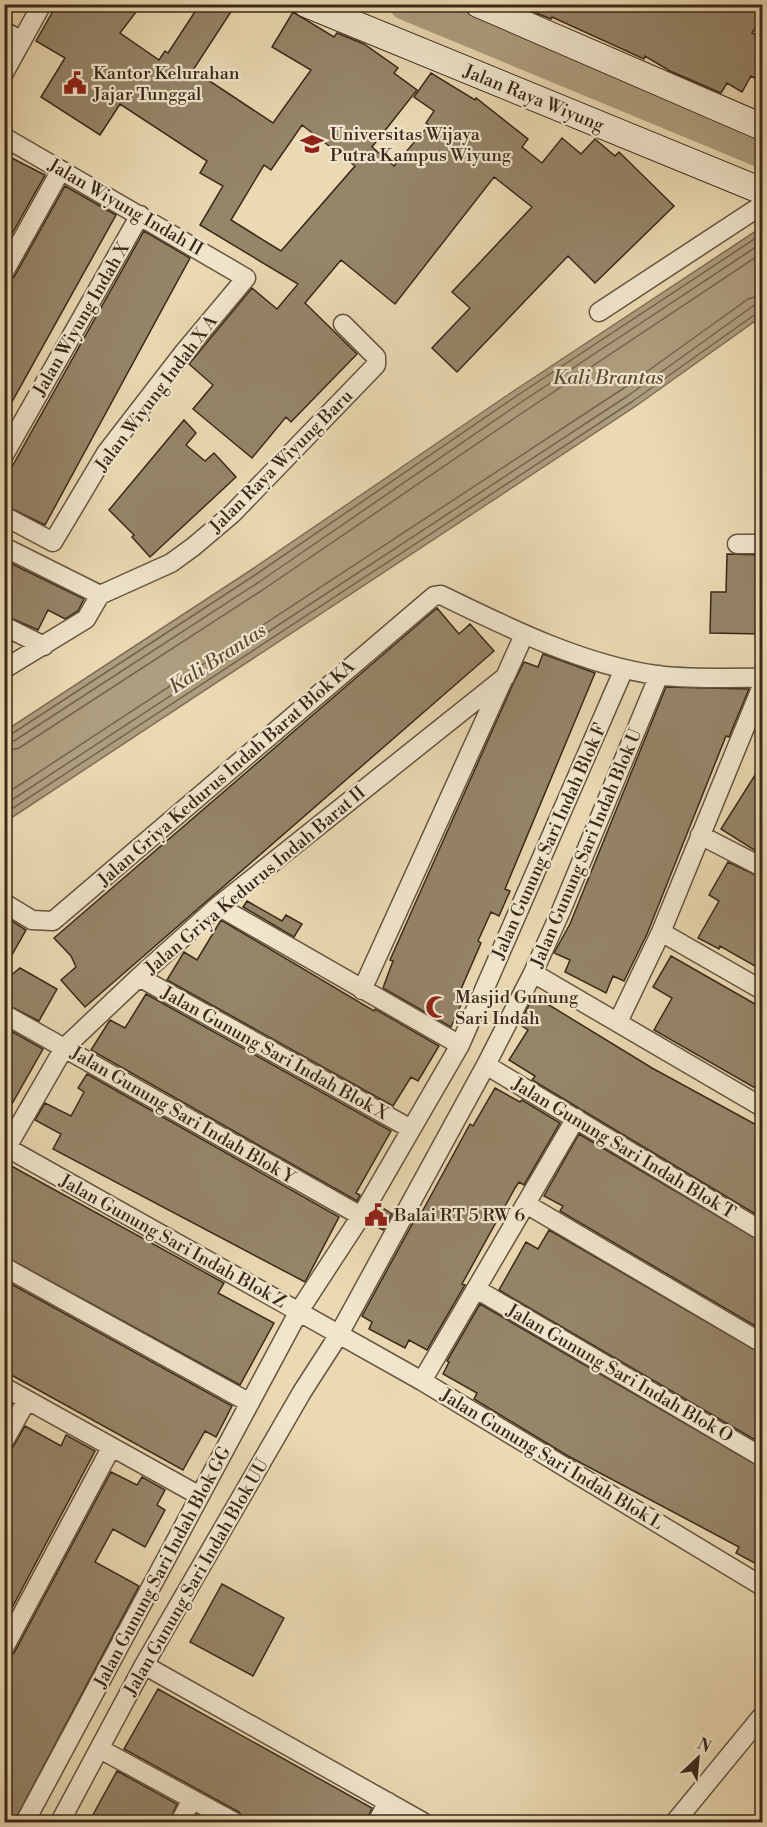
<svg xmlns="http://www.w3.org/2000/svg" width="767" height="1827" viewBox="0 0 767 1827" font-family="'Libre Bodoni',serif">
<rect width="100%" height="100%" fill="#ead9b2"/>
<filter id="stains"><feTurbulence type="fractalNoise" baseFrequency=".00333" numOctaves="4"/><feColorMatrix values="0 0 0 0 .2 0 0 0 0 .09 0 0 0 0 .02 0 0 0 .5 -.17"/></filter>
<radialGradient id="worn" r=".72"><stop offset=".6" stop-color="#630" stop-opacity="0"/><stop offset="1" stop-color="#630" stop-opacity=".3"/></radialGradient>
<path fill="#ae9d7e" stroke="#806f56" stroke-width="1.5" d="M762,227v89l-126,90 -631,416v-91l246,-161 258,-176z"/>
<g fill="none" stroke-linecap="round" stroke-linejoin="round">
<path stroke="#74634c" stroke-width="1.5" d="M4,736l6,-1 245,-160 257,-176 250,-165
M4,743l10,-2 245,-159 258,-177 245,-162
M4,752l15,-4 245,-159 258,-176 240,-160
M4,795l620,-407 124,-89 14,-4
M4,805l625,-410 124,-89 9,-2
M4,814l629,-413 124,-88 5,-1"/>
<path stroke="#ae9d7e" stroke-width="32" d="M405,4l357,148"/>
</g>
<path fill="#968569" stroke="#3a291a" stroke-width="1.5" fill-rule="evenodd" d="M57,4h85l-22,29 39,27 6,-9 3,2 32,-49h36l-43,66 80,53 38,-53 -39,-23 21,-35 41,25 3,-4 27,11 34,24 -4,5 23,17 -45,57 22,19 35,-41 -3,-2 8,-12 -20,-14 17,-24 44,27 1,-2 52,41 -6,8 20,16 20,-25 19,16 14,-15 20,17 4,-4 55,54 -79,77 -27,-27 -111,116 -25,-24 38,-40 -18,-16 80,-85 -38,-30 -99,127 -54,-44 -36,43 52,51 -66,68 -5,-5 -34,41 -59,-49 20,-24 -24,-21 63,-76 25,21 21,-25 -98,-59 23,-39 -23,-13 7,-12 -87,-57 -20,31 -59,-38 24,-39 -29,-17zM302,125l53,41 -74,85 -50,-31 33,-55 7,5z
M529,4h233v13l-10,16 10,5v44l-11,-6 -9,16 -15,-9 -6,10 -51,-22 -25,-15 -1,3 -92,-42 -1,2 -17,-7 2,-4z
M4,154l41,21 -41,73z
M65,186l51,29 -112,201v-133l10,-6z
M144,231l46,27 -145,267 -41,-20v-24z
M184,420l12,13 -10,12 19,16 9,-8 22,24 -86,80 -18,-20 2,-2 -25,-25z
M727,554l35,1v79l-52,-1 1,-41h15z
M4,560l80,39 -6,12 -13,8 -17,-9 -10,20 -34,-15z
M437,608l22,26 11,-10 24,27 -409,356 -24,-27 15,-13 -5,-11 -17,-18z
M543,654l52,19 -90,216 5,2 -11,25 -8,-4 -13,29 3,2 -23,53 6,2 -13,29 -68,-39 10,-27 -3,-1 123,-276 11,-22 14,5z
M666,687l83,2 -20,48 -3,-1 -79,198 -23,47 -11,-5 -7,17 -41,-21 5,-12 -16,-7 16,-29z
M762,764v91l-41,-26z
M728,862l34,16v92l-42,-24 -1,3 -21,-11 21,-37 -10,-6z
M247,901l35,20 4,-6 16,9 -8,13 -51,-30z
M4,916l22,14 -22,39z
M221,920l153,91 1,-2 64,37 -21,35 -7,-4 -18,29 -226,-126 17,-28 13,8z
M671,956l91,52v84l-108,-62 18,-32 -19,-11z
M20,968l37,21 -18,32 -35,-18v-22z
M146,994l245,137 -35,62 4,2 -3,6 -266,-151 19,-30 15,8z
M532,999l7,5 2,-4 111,68 110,60v90l-230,-138 3,-4 -26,-16 19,-30 -9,-6z
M4,1027l39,22 -39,69z
M87,1074l252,143 -34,65 -252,-133 8,-15 -26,-14 10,-17 26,13 13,-24 -6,-4z
M495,1088l25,14 2,-2 38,23 -36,62 -5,-3 -4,6 -53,96 3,1 -38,65 -18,-10 -4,8 -36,-19 3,-7 -10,-6 53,-97 2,2 53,-97 3,2z
M579,1134l183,108v88l-202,-119 3,-5 -19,-10z
M4,1162l220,121 -6,10 56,30 -34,62 -236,-129z
M380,1206l12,8 -9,16 -13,-7z
M549,1230l213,124v90l-263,-154 27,-48 12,7z
M4,1280l228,126 -16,31 -11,-6 -22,39 -179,-99z
M480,1304l282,164v99l-26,-14 3,-6 -171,-91 -94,-57 3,-6 -34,-19 6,-12 -2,-1z
M25,1426l36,20 5,-11 29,16 -91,172v-171l9,-5z
M111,1472l26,13 5,-8 23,13 -8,15 8,5 -20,37 -32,-18 -18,33 44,24 -125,236h-10v-163l10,-6z
M222,1584l62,34 -31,58 -63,-34z
M158,1689l214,119 -6,14h-121l-6,-10 -115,-63z
M117,1771l60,33 -8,18h-80z"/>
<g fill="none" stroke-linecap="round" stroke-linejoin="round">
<g stroke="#665540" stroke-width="21">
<path id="minor" d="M4,31l18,10
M4,73l38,-69
M4,137l242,141 -62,74 -78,101 -53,89 -49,-26
M4,272l57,-102
M599,312l163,-107
M4,455l136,-240
M737,544h25
M4,547l96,48 71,-32 22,-16 39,-33 144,-149v-8l-33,-33
M4,626l40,20
M4,669l82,-50 14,-24
M700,835l62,32
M4,903l28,17 21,1 381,-325 7,-1c68,33 140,69 215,80 35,5 72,2 106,3
M218,906l242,139
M661,932l101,58
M533,973l229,134
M139,977l272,152
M362,990l141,-310
M4,1014l357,202
M618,1022l43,-90 101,-246
M486,1065l276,166
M4,1146l418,235 340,205
M7,1147l57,-99 75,-71 79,-71 287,-229 19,-42
M526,1204l236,139
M4,1267l246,136
M478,1290l284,167
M422,1381l154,-263
M4,1387l196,109
M4,1441l23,-41
M4,1648l107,-200
M144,1665l279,157
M100,1749l134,73
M25,1822l274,-511 62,-95 99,-171 164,-376
M60,1822l84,-157 158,-273 36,-56 148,-271 47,-92 28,-62 98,-236
M180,1822l12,-23
M377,1822l11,-20
M675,1822l87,-106"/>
</g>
<g stroke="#3a291a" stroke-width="28">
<path id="secondary" d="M306,4l456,187
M478,4l284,123"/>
</g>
<use href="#minor" stroke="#f1e6cd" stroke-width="18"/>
<use href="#secondary" stroke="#f1e6cd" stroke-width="26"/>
</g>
<defs>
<g id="civic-bare" transform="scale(1.8)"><path d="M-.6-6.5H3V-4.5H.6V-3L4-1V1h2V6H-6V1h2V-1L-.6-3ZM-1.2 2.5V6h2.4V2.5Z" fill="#8f2418" stroke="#f1e6cd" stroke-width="2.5" paint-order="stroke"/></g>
<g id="university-bare" transform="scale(1.8)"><path d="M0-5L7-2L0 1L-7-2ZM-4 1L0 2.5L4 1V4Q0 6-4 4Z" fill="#8f2418" stroke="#f1e6cd" stroke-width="2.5" paint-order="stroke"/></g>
<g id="mosque-bare" transform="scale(1.8)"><path d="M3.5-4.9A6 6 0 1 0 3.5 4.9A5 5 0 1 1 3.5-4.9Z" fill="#8f2418" stroke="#f1e6cd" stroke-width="2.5" paint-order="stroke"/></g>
</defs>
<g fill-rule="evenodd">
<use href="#civic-bare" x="75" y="83"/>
<use href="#university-bare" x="312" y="144"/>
<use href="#mosque-bare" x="437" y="1007"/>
<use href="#civic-bare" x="376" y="1215"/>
</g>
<g text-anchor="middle" stroke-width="4.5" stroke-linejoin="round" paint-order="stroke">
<g font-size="18" fill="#3a291a" stroke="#f1e6cd" text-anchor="start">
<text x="93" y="79">Kantor Kelurahan<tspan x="93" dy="21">Jajar Tunggal</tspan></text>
<text x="330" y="140">Universitas Wijaya<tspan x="330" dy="21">Putra Kampus Wiyung</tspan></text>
<text x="455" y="1003">Masjid Gunung<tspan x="455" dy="21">Sari Indah</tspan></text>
<text x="394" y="1221">Balai RT 5 RW 6</text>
</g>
<g font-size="18" fill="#3a291a" stroke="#f1e6cd">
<text transform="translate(534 98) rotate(22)" y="6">Jalan Raya Wiyung</text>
<text transform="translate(126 207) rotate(30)" y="6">Jalan Wiyung Indah II</text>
<text transform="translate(81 319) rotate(-60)" y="6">Jalan Wiyung Indah X</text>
<text transform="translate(156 393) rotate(-53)" y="6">Jalan Wiyung Indah X A</text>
<text transform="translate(281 461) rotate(-45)" y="6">Jalan Raya Wiyung Baru</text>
<text transform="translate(226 773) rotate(-41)" y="6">Jalan Griya Kedurus Indah Barat Blok KA</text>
<text transform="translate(549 841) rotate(-66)" y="6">Jalan Gunung Sari Indah Blok F</text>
<text transform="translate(586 848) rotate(-67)" y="6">Jalan Gunung Sari Indah Blok U</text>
<text transform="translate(255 880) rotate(-40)" y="6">Jalan Griya Kedurus Indah Barat II</text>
<text transform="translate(275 1053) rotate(29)" y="6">Jalan Gunung Sari Indah Blok X</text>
<text transform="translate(183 1115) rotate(30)" y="6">Jalan Gunung Sari Indah Blok Y</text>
<text transform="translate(624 1148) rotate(31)" y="6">Jalan Gunung Sari Indah Blok T</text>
<text transform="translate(173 1241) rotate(29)" y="6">Jalan Gunung Sari Indah Blok Z</text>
<text transform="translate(620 1373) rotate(30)" y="6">Jalan Gunung Sari Indah Blok O</text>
<text transform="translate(552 1459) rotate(31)" y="6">Jalan Gunung Sari Indah Blok L</text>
<text transform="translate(162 1567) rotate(-62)" y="6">Jalan Gunung Sari Indah Blok GG</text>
<text transform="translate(196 1577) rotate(-60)" y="6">Jalan Gunung Sari Indah Blok UU</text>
</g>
<g font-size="20" font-style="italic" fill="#5d4c38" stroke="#f1e6cd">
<text x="608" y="384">Kali Brantas</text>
<text transform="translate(217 658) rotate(-33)" y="7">Kali Brantas</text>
</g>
</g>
<rect width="767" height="1827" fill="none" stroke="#ead9b2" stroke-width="24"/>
<rect x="6" y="6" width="755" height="1815" fill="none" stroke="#3a291a" stroke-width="3"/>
<rect x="12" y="12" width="743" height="1803" fill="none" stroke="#3a291a" stroke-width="1.5"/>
<g transform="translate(698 1758) rotate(26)" stroke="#f1e6cd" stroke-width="4.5" paint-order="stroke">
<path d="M0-4.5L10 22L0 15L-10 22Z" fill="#3a291a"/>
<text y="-9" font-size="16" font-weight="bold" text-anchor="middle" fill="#3a291a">N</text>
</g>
<rect width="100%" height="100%" filter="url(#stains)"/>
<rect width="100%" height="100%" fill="url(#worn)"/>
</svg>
